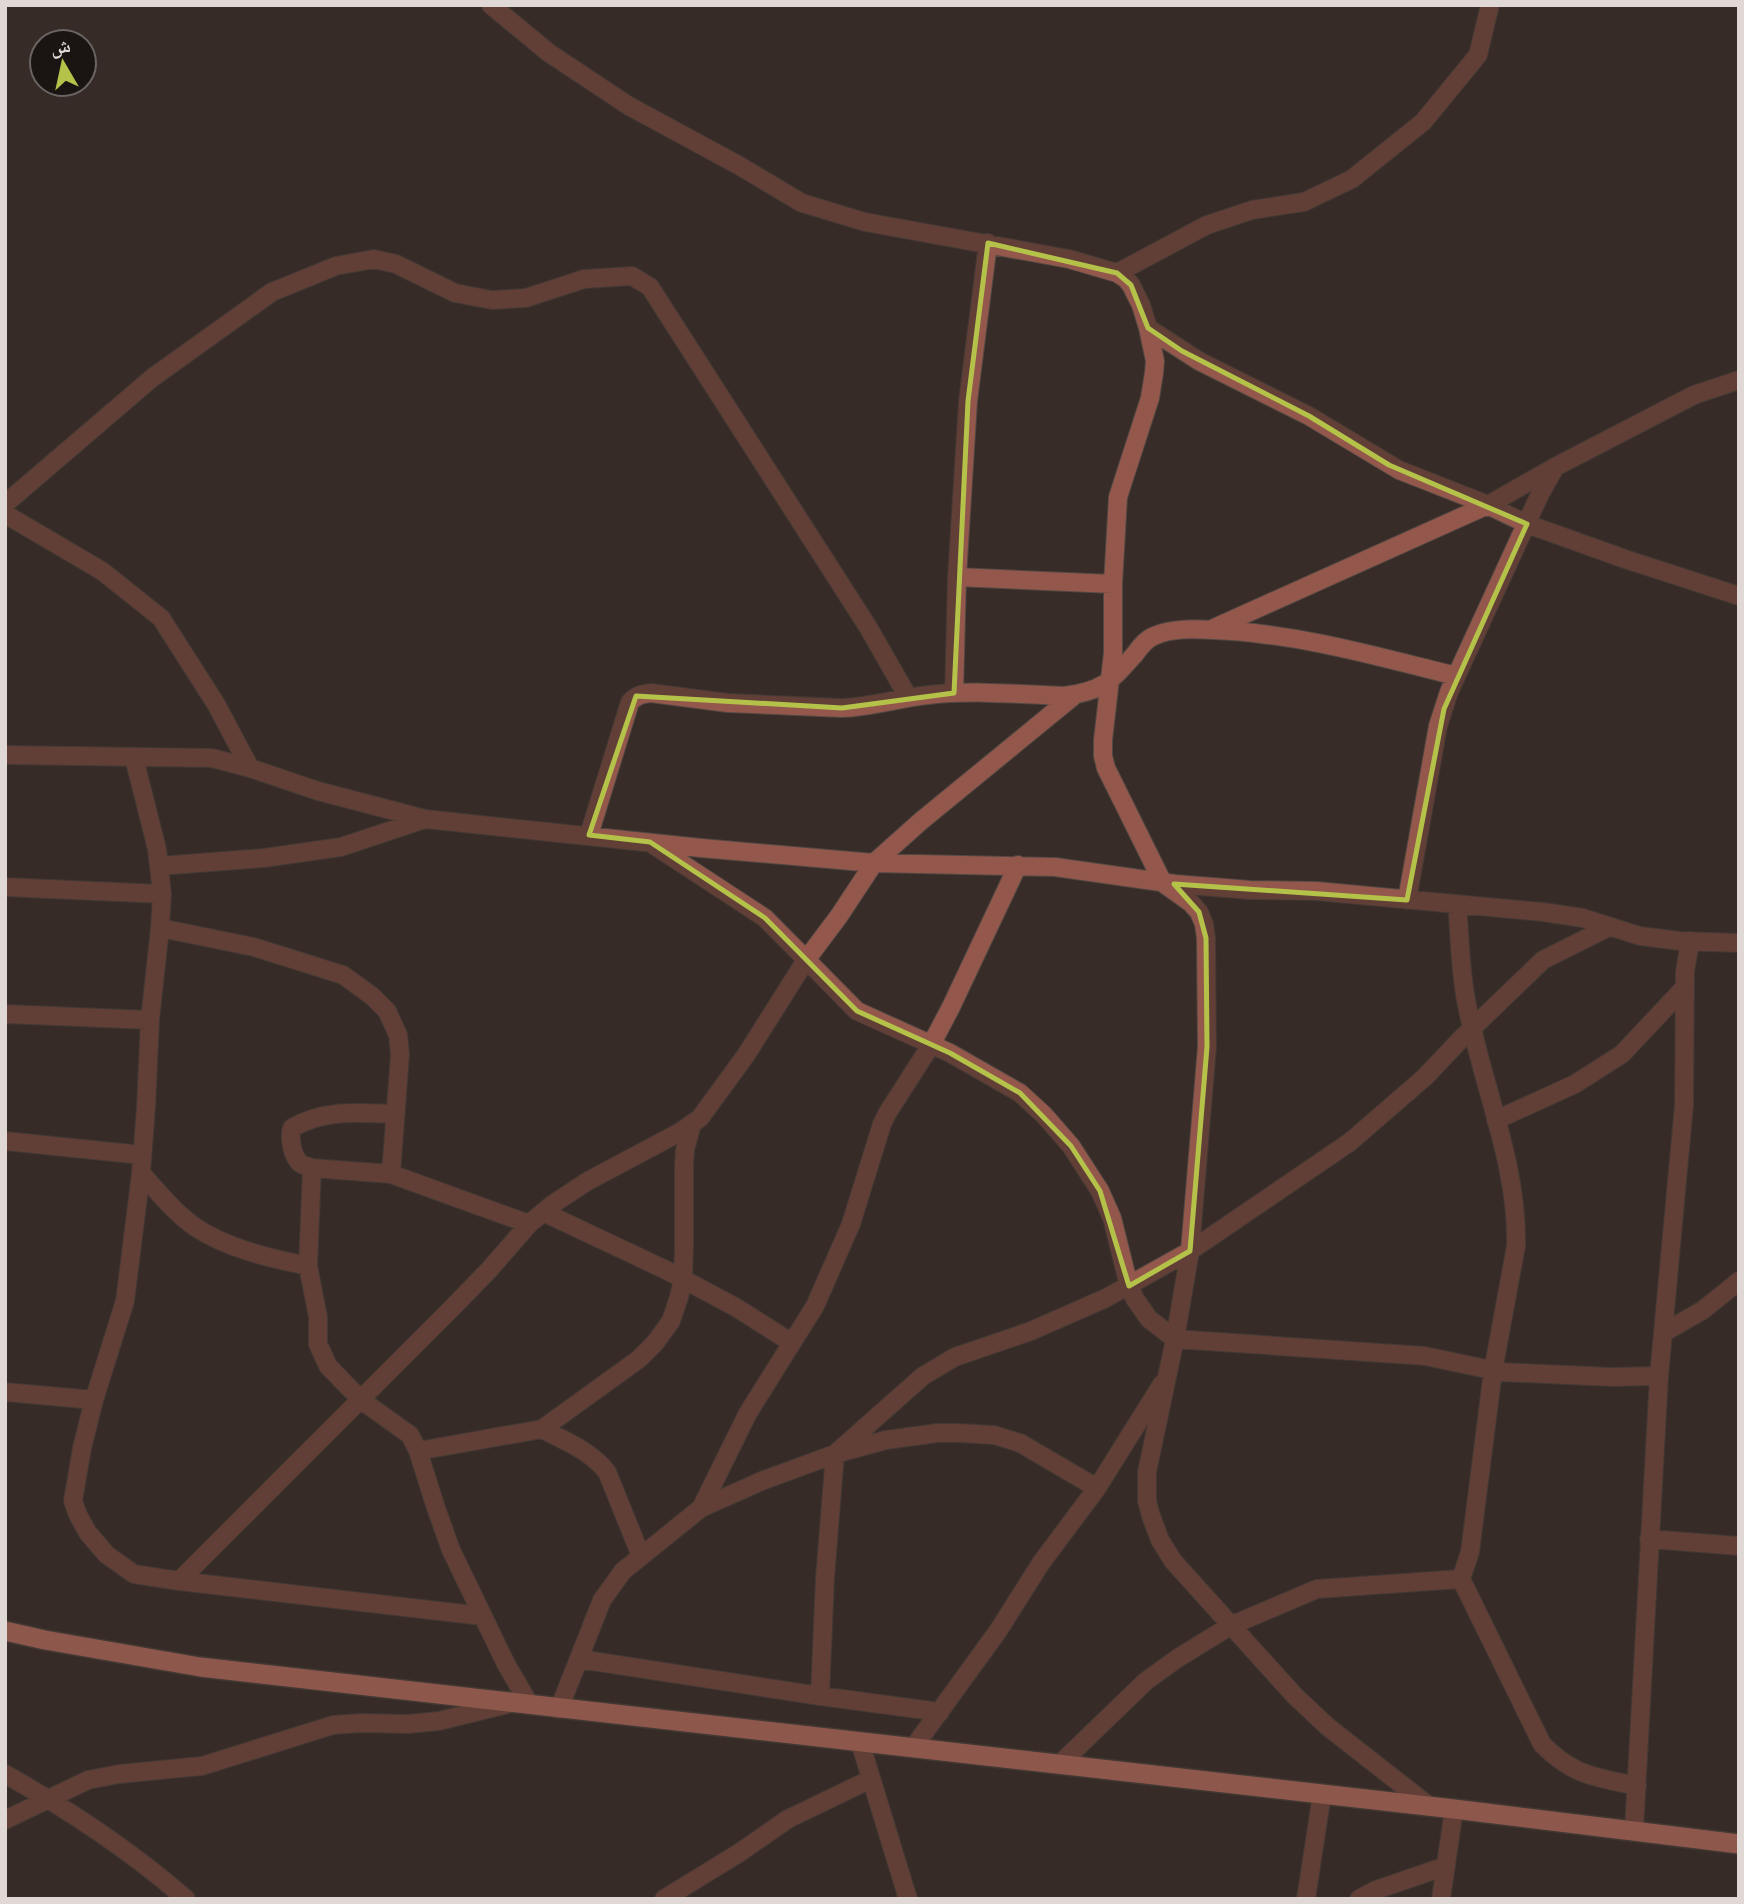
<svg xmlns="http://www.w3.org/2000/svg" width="1744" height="1904" viewBox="0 0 1744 1904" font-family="Figtree,'Noto Naskh Arabic',sans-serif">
<rect width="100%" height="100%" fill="#372c27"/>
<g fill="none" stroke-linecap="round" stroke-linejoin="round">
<g stroke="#524843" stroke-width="20">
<path id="minor" d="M491,5l58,48 80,53 109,59 64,38 63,19 204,37 48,14 9,6 5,6 10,20 7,23 7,33 -1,12 -4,25 -32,99 -5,87v69l-10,87v16l3,12 57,115 28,20 8,9 5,12 2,14 1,109 -17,204 -15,88 -28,133v29l4,15 9,24 13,21 122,135 33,31 101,79
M1117,273l90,-48 45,-15 52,-8 48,-23 71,-57 55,-67 12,-50
M1148,328l51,33 110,55 90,54 84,33 44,21 98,35 114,37
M5,504l147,-126 120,-86 64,-26 38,-7 22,5 59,29 37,7 34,-2 58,-19 48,-3 18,11 218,340 40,70
M5,514l97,57 59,47 55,86 34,64
M957,577l156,7
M1214,628l274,-123 67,-38 139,-72 45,-15
M954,693l3,-116 11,-176 20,-158
M5,755l207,3 38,10 68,23 107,28 276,29 173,15 181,4 120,17 75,6 66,1 227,21 40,6 57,18 40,5 59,2
M134,758l23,91 5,45 -2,34 -10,92 -4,87 -5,66 -16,128 -31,99 -12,48 -9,53 5,14 10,18 19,22 27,19 45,7 303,35
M589,835l41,-133c7,-7 12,-8 21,-9l77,10 114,5c29,-1 57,-10 86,-13 45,-5 91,-1 136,1 39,-5 46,-14 71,-42 5,-7 11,-15 19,-18 17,-8 41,-7 59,-6 83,3 163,26 243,46
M652,844l113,74 92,93 93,42 70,40 24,22 27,31 29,45 12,27 17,68 6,13 14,20 26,20 250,17 76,16 110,5 48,-1
M159,866l105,-8 77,-11 84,-28
M5,887l157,7
M1407,900l31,-174 11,-34 91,-198 14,-25
M1457,904c3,32 3,65 9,96 15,83 52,162 50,246l-23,125 -23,181 -9,27 81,165c31,32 54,33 95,42
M160,928l94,19 89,28 29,21 15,15 11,24 2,19 -9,120
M5,1014l145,6
M395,1114c-36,-1 -71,-5 -103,14 -3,9 0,29 9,36 1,1 9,3 11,4l79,6 138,50
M1496,1120l79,-36 47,-30 63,-67
M5,1141l137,14
M312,1168l-4,98 10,51v27l10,22 33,34 49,35 8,16 18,57 15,42 55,114 24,41
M141,1173c17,19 33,39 54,54 33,22 75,31 113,39
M543,1212l125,59 69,37 55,35
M1663,1333l40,-23 36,-29
M5,1392l89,8
M542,1429c23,12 49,22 65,43l34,84
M418,1451l124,-22 97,-70 16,-16 16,-22 8,-24 4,-18 1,-32v-82l1,-15 7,-26
M701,1508l47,-95 67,-107 36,-82 31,-100 6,-12 43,-67 20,-38 67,-142
M1649,1539l90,7
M179,1581l272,-272 38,-39 40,-46 24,-20 35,-23 92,-49 20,-14 46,-63 60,-95 33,-44 35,-53 47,-42 155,-127
M579,1659l241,37 120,16
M820,1696l5,-118 10,-124 88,-78 32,-19 76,-26 75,-33 84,-47 160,-109 75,-65 37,-39 81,-78 66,-33
M559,1709l43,-109 21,-29 78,-63 63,-28 71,-26 51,-14 51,-7h22l35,2 26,8 77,45
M860,1742l48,157
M913,1748l85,-117 43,-68 56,-75 65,-104
M1060,1764l86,-83 32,-23 52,-32 87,-37 144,-10
M5,1774c64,36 126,77 181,125
M5,1820l83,-40 31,-6 83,-8 131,-41 28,-2 47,1 31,-3 69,-17
M1634,1830l25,-454 25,-271 1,-133 5,-31
M664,1899l75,-46 49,-34 83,-40
M1306,1899l16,-105
M1359,1899l17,-9 70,-24
M1441,1899l13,-90"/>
</g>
<g stroke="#524843" stroke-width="22">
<path id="trunk" d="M5,1631l40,9 155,27 1254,142 285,35"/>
</g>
<use href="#minor" stroke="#94574b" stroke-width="18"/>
<use href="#trunk" stroke="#f88d7a" stroke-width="19"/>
</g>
<path d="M0 0H1744V1904H0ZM988,243l129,30 14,12 17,43 34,23 127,65 80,49 138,59 -83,185 -37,191 -233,-16 25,28 7,26 1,109 -17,204 -61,35 -29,-95 -29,-45 -51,-53 -70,-40 -93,-42 -92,-93 -115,-76 -61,-7 47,-139 206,12 112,-15 14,-292z" fill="#372c27" fill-opacity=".55" fill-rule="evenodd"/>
<path fill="none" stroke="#b4c24a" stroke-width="5" stroke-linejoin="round" d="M988,243l129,30 14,12 17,43 34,23 127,65 80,49 138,59 -83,185 -37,191 -233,-16 25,28 7,26 1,109 -17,204 -61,35 -29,-95 -29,-45 -51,-53 -70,-40 -93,-42 -92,-93 -115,-76 -61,-7 47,-139 206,12 112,-15 14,-292z"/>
<rect width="1744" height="1904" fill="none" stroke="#dfd8d5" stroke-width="14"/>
<g transform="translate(63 63) rotate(351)"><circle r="33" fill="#1a1513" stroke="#696361" stroke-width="2"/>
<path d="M0-5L12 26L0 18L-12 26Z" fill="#b4c24a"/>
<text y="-10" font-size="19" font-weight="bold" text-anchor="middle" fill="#dfd8d5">ش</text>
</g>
</svg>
